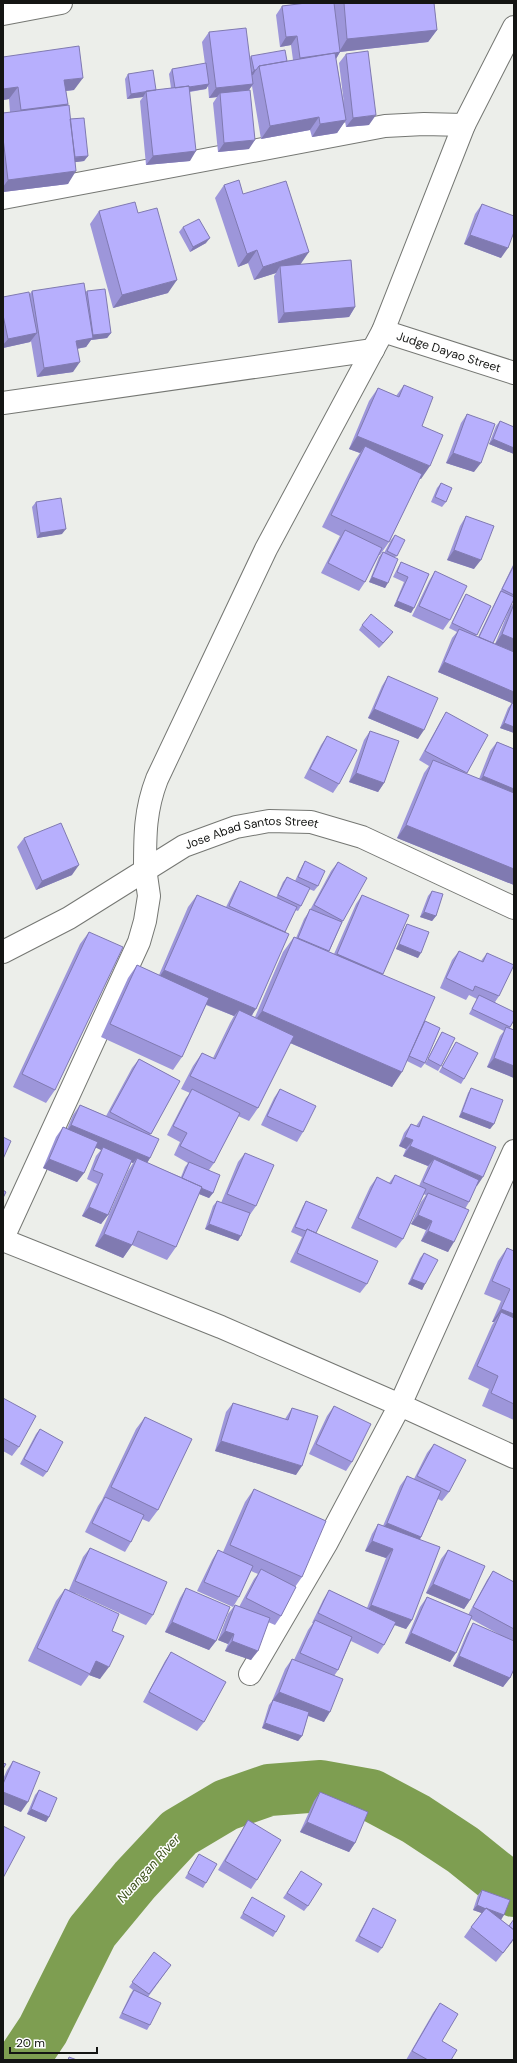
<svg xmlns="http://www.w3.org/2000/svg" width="517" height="2063" viewBox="0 0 517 2063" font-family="'DM Sans',sans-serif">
<rect width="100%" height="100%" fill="#eceeea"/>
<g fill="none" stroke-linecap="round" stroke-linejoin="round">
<path stroke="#7e9e51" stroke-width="52" d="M23,2060l20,-30 49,-98 43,-52 44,-47 47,-28 43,-15 52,-4 50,9 45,24 47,31 51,41"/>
<g stroke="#757773" stroke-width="24">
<path id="street" d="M3,14l58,-11
M3,198l382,-72 39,-2 40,1
M3,403l370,-53
M3,1238l136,-296 6,-21 4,-25 -4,-28
M3,1240l218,87 179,78 114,52
M250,1674l76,-130 74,-139 114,-254"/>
</g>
<g stroke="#757773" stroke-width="24">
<g id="secondary">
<path id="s1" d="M383,331l131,42"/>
<path d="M145,868c0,-33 0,-58 12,-89l109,-230 117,-218 81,-206 50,-98"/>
<path id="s2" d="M3,952l66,-34 115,-72 52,-19 33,-6 42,1 51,15 152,71"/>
</g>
</g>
<use href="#street" stroke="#fff" stroke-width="22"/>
<use href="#secondary" stroke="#fff" stroke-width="22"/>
</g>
<path fill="#9d96da" d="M306,3h128l3,27 -9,12 -88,10 -4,7 8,45 -5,-41 7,-9 23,71 -23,2 -1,-6 -8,12 -25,4 -2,-7 -49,9 -9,-53 -4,4 1,59 -31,3 -5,-49 4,-6 -8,1 -1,-12 -2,3 -16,3v69l-44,4 -6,-64 3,-4 -16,2 -2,-20 3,-5 28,16 15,-2 -2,-14 3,-5 33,-5 -3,-22 7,-10 41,26 1,-2 36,5 6,-1 -2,-15 -11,2 -4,-32 6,-9z
M3,57l71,33 -8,1 2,13 -2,2 4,13 18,37 -4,5 -9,1 -7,22 -65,8v-79l7,-1 -1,-13 -6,1z
M224,185l19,9 57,71 55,42 -6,10 -71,6 -4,-47 2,-3 -22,7 -6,-17 -10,4 -23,-69z
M482,204l19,54 -37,-14 11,-30z
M99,211l39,2 30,80 -55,15 -23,-84z
M183,227l23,16 -16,9 -11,-20z
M32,291l53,2 2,-2 24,42 -4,5 -16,2 -5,7 -9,2 -4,23 -36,5 -6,-36 -1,1 -27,6v-51l26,-2z
M404,385l18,41 -1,53 -1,-1 -31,64 -9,13h-1l-14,27 -6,9 -38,-18 19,-37 -18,-9 34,-68 4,-6 -11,-4 20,-48 9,-13 18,8z
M467,414l7,58 -28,-9 15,-40z
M500,421l14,6v27l-25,-10 7,-18z
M441,483l5,19 -4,5 -11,-5 6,-14z
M36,502l26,32 -25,4 -5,-31z
M466,516l8,53 -27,-9 13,-34z
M395,535l2,21 -2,1 -10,31 -16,-6 10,-25 4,-5 1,1 7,-13z
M401,562l28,12 -18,39 -17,-7 10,-24 -11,-5 5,-10z
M514,563v39l-1,-1 -4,8 5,-7v50l-19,-8 14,-34 -16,33 21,9v81l-14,-5 8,-20 4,-5 -74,-31 14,-34 5,-6 -8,-4 14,-29 3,-5 25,12 -15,30 2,1z
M435,571l15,49 -7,10 -31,-14 17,-35z
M362,625l27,12 -10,11 -20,-18z
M388,676l30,63 -50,-21 14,-32z
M446,712l20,62 13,5 11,-28 7,-9 17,7v136l-117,-47 27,-65 5,-7 -10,-6 21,-38z
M370,731l14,52 -6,9 -29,-10 15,-42z
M327,736l12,48 -6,9 -29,-15 17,-33z
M24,838l48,37 -36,15 -19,-43z
M305,861l13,25 -4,5 -5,-2 -8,17 -3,5 -3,-1 -10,22 -33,84 3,1 28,-65 11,-15 2,1 8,-19 6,-9 21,-39 7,-9 5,59 -2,4 -12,27 5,2 22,-50 6,-9 21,79v1l42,46v42l-4,5 -14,-7 -15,26 -102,-44 -32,65 -9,13 -11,-5 -24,47 -5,7 4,23 -4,5 -10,-4 -23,53 -9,13 -35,-15 -9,13 -28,-12 33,-75 5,-8 -2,-1 -23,53 -7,9 -19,-8 15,-32 -10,-5 9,-23 5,-6 -5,-3 -12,26 -7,9 -34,-14 13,-31 7,-10 4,2 6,-14 7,-10 26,11 26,-48 7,-9 41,22 -30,54v23l-3,5 34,14 4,-10 3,-4 -14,-8 6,-13 -13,-7 19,-37 4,-5 -9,-4 12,-23 9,-13 11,5 17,-35 4,-7 -28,-11 -24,52 -9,13 -72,-33 27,-59 9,-13 22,10 29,-68 9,-12 29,12 8,-16 6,-10 36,17 7,-16 4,-5 8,4 7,-15z
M432,891l4,25 -4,5 -12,-4 8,-21z
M407,924l11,34 -22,-9 8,-20z
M89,932l-34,158 -9,13 -33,-16 67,-143z
M459,951l22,10 6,-8 12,43 -4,6 19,18 -4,8 4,2v48l-27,-11 13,-31 4,-5 -35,-17 8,-15 -8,-4 -3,5 -26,-12 12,-28z
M442,1032l-1,34 -3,5 -13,-7 14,-27z
M456,1042l8,37 -3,5 -22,-12 14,-25z
M471,1088l23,36 -4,5 -31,-12 9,-24z
M280,1089l23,43 -6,10 -36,-17 13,-27z
M423,1116l53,70 -7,16 -4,7 -17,43 -27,-11 5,-11 -15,-6 10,-22 5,-7 -3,-1 -20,45 -7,9 -45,-20 19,-41 7,-10 12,6 6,-8 24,11 9,-20 -25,-10 3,-7 -7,-3 5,-13 7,-9 5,2z
M245,1153l11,53 -7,10 -11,25 -33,-12 8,-23 4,-5 4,2 17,-41z
M306,1201l10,32 51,51 -7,9 -70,-31 12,-25 -11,-5 12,-26z
M507,1248l7,3v169l-32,-14 7,-17 -21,-10 24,-54 2,-3h-2l9,-21 -17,-7 14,-33z
M424,1253l1,31 -3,6 -14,-6 12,-26z
M3,1398l16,49 -7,9 -9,-5z
M233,1403l52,16 7,-11 4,67 -81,-24 11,-39z
M334,1406l18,56 -6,9 -37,-17 18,-38z
M145,1417l13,93 -9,12 -7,-3 -11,23 -6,10 -40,-20 13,-26 4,-6 34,-71z
M40,1429l7,43 -4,5 -23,-13 16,-30z
M434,1444l15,48 -7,9 -4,-2 -17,38 -1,3 -8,80 -6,9 -12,-4 -10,20 -6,9 -27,-13 -13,29 -4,6 -10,46 -16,-6 -6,20 -4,5 -36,-13 7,-23 3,-4 13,-32 7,-10 2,1 14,-30 5,-7h-1l11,-23 6,-10 38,18 19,-50 -21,-7 7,-17 6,-10 5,2 17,-40 7,-10 7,3 13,-26z
M254,1489l48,88 -7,10 -14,29 -6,9 -7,-3 -17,38 -26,-9 3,-7 -10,-4 10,-26 7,-9 4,2 15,-28 4,-5 -7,-3 -12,26 -6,10 -36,-16 15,-31 6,-10 5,2 22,-50z
M90,1548l63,67 -7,10 -71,-32 37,38 -12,48 -11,-4 -8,11 -53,-25 28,-60 9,-12 4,1 14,-33z
M448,1550l22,50 -6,9 -38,-16 15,-34z
M493,1571l21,11v87l-4,9 -7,9 -50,-21 14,-33 6,-10 31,14 -33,-18 -21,43 -45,-19 15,-36 7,-10 41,18 19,-35z
M186,1588l30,53 -7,9 -44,-18 15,-34z
M171,1652l33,70 -7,9 -54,-29 22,-41z
M13,1761l8,51 -18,-8v-25l4,-9z
M39,1790l10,27 -3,5 -19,-8 8,-19z
M320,1792l35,51 -6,9 -49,-20 14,-31z
M248,1820l9,60 -6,9 -33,-19z
M199,1854l7,29 -3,5 -18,-10z
M298,1876l10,30 -4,5 -21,-13z
M482,1890l19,30 8,6 5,-7v20l-18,23 -32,-25 7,-10 11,-14 -9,-3 5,-15z
M252,1897l24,35 -3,5 -33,-19z
M373,1908l9,40 -4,5 -23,-12 15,-28z
M154,1952l17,13 -23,32 2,28 -3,5 -28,-12 11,-23 3,-5 -4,-3z
M440,2003l2,38 9,19h-45l27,-47z"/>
<path fill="#807ab1" d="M437,30l-9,12 -89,10 8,-13z
M297,36l-6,9 -11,2 6,-10z
M340,52l-6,10 -40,5 6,-9z
M254,70h2l-3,5h-3z
M83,78l-9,12 -19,2 9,-12z
M209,84l-3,5 -34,5 4,-5z
M253,84l-6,9h-27l-3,4 -8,1 7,-10z
M18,87l-9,12 -6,1v-11z
M146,92l-3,5 -16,2 4,-5z
M68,104l-9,12 -47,6 9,-12z
M376,115l-7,10 -23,2 7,-9z
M319,117l-9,13 -49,9 9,-13z
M346,120l-9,13 -25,4 8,-13z
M255,140l-6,9 -31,3 6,-9z
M196,151l-6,10 -44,4 7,-9z
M88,156l-4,5 -15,2 3,-5z
M76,171l-8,13 -65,8v-5l5,-7z
M470,235l38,13 -7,10 -37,-14z
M210,238l-4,5 -16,9 3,-5z
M257,250l-9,13 -10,4 9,-13z
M309,252l-9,13 -20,1 -4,7 -22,7 9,-13z
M177,280l-9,13 -55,15 9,-13z
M355,307l-6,10 -71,6 6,-10z
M37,333l-7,9 -27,6v-3l5,-6z
M111,333l-4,5 -16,2 -5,7 -17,3 7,-9 15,-3 2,-3z
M80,362l-7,10 -36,5 7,-9z
M357,436l73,30 -9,13 -60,-25 4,-8 -5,7 -11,-4z
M493,439l21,9v6l-25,-10z
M453,453l28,10 -7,9 -28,-9z
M66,529l-4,5 -25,4 3,-5z
M454,550l27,10 -7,9 -27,-9z
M372,577l16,6 -3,5 -16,-6z
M397,601l17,7 -3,5 -17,-7z
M393,632l-4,5 -10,11 4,-5z
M502,634l12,5v13l-19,-8z
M444,662l70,30v12l-76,-32z
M374,709l50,21 -6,9 -50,-21z
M504,723l10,4v6l-14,-5z
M356,773l28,10 -6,9 -29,-10z
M483,776l31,13v12l-38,-15z
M406,825l108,44v16l-117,-47z
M79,865l-7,10 -36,15 6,-9z
M424,912l12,4 -4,5 -12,-4z
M399,944l22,9 -3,5 -22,-9z
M337,954l46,20 -6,9 -46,-20z
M164,970l92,39 -9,13 -8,-12 -5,6 -79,-33z
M262,1011l140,61 -10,15 -141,-61z
M494,1058l20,8v12l-27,-11z
M462,1112l32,12 -4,5 -31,-12z
M71,1125l79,33 -6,10 -7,-10 -4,5 -31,-13 1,-3 -2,3 -36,-16z
M405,1137l8,3 -7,9 -7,-3z
M410,1146l73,31 -6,9 -43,-27 -6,7 -25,-10z
M49,1159l35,14 -7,9 -34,-14z
M181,1180l32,13 -4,5 -32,-13z
M89,1207l19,8 -7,9 -19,-8z
M418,1215l14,6 -6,9 -15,-6z
M209,1224l32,12 -3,5 -33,-12z
M428,1231l26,11 -6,10 -27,-11z
M104,1234l28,11 -9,13 -28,-12z
M412,1279l13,5 -3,6 -14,-6z
M501,1309l13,5v17l-13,-19 -7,10h-2z
M221,1441l81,25 -6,9 -81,-24z
M387,1523l34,14 -6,10 -35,-15z
M372,1541l21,8 -7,9 -21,-7z
M433,1584l37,16 -6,9 -38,-16z
M371,1605l41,15 -6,9 -41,-15z
M172,1622l44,19 -7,9 -44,-18z
M225,1631l9,3 -6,10 -10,-4z
M411,1633l45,20 -6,9 -45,-19z
M232,1641l26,10 -7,9 -26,-9z
M459,1656l51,22 -7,9 -50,-21z
M96,1661l13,6 -9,12 -11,-4z
M279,1692l51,20 -6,10 -52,-21z
M265,1723l37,13 -4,5 -36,-13z
M3,1792l25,10 -7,10 -18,-8z
M31,1809l18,8 -3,5 -19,-8z
M307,1822l48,21 -6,9 -49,-20z
M477,1905l27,10 -3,5 -28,-10z
M514,1938l-2,4 -16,20 7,-9z"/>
<path fill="#b7affd" stroke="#807ab1" d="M306,3h28l6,49 -5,1 -35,5 -3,-22 -11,1 -4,-31z
M344,3h90l3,27 -90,9z
M246,28l7,56 -37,4 -7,-56z
M79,46l4,32 -19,2 4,24 -47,6 -3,-23 -15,2v-32z
M285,50l2,11 -28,5 -3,4h-2l-3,-14z
M368,51l8,64 -23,3 -7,-64z
M335,53l11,67 -26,4 -1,-7 -49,9 -11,-60z
M206,63l3,21 -20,3v-1l-14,2 -3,-19z
M153,70l3,20 -25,4 -3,-20z
M189,86l7,65 -43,5 -7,-65z
M250,90l5,50 -31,3 -4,-50z
M69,105l7,66 -68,9 -5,-42v-25z
M84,118l4,38 -13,1 -5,-38z
M239,180l4,14 43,-13 23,71 -46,15 -6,-17 -10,4 -23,-69z
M135,202l3,11 19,-5 20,72 -55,15 -23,-84z
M482,204l32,12v16l-6,16 -38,-13z
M199,219l11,19 -17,9 -10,-20z
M351,260l4,47 -71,6 -4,-47z
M84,283l9,55 -17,3 4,21 -36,6 -12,-77z
M105,289l6,44 -18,2 -6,-44z
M29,292l8,41 -29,6 -5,-24v-18z
M404,385l29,12 -11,29 21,9 -13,31 -73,-30 21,-48 21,9z
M467,414l28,10 -14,39 -28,-10z
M500,421l14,6v21l-21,-9z
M365,446l57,28 -33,68 -58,-27z
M441,483l11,5 -6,14 -11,-5z
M61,498l5,31 -26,4 -4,-31z
M466,516l28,10 -13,34 -27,-10z
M345,530l37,18 -17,34 -37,-19z
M395,535l10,5 -8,16 -10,-5z
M383,552l15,7 -10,24 -16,-6z
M401,562l28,12 -15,34 -17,-7 11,-24 -11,-5z
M514,565v30l-12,-6z
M435,571l32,15 -17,34 -31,-14z
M501,591l13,6v2l-21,44 -14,-6z
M466,594l25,12 -14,29 -25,-12z
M514,604v35l-12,-5z
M371,614l22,18 -10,11 -21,-18z
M459,629l55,23v40l-70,-30z
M388,676l50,22 -14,32 -50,-21z
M512,703l2,1v23l-10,-4z
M446,712l42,23 -21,38 -42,-22z
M370,731l29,10 -15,42 -28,-10z
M327,736l30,14 -18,34 -29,-15z
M497,742l17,7v40l-31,-13z
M433,760l81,33v76l-108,-44z
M61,823l18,42 -37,16 -18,-43z
M305,861l20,10 -7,15 -20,-9z
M338,862l29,16 -24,43 -29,-16z
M287,877l23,11 -9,18 -23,-11z
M240,881l57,26 -12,25 -56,-26z
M432,891l11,3 -7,22 -12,-4z
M197,895l92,39 -33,75 -92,-39z
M362,895l47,20 -26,59 -46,-20z
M310,909l32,13 -13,29 -31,-13z
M407,924l22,8 -8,21 -22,-9z
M89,932l34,15 -68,143 -33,-16z
M294,937l141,60 -33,75 -140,-61z
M459,951l24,11 4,-9 27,12 -15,31 -24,-10 -2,5 -27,-13z
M137,965l72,33 -27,59 -72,-33z
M479,995l35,17v8l-4,7 -38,-18z
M239,1010l55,26 -36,72 -68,-32 12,-23 13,6z
M425,1021l15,7 -15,35 -16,-7z
M506,1027l8,3v36l-20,-8z
M442,1032l13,6 -14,28 -13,-7z
M456,1042l22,11 -14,26 -22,-12z
M139,1059l41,22 -29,53 -41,-22z
M471,1088l32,12 -9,24 -32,-12z
M192,1089l48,24 -26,50 -34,-17 7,-13 -14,-7z
M280,1089l36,17 -13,26 -36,-16z
M80,1105l79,34 -9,19 -79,-33z
M423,1116l73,31 -13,30 -73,-31 3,-6 -8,-3 6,-13 8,3z
M63,1127l35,15 -14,31 -35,-14z
M3,1137l8,4 -8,18z
M103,1147l29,13 -24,55 -19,-8 14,-33 -10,-4z
M245,1153l29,12 -18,41 -29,-12z
M137,1158l65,29 -26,60 -38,-16 -6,14 -28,-11z
M434,1159l45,21 -10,22 -46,-20z
M189,1162l31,13 -7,18 -12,-5 1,-1 -20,-9z
M395,1175l31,14 -23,50 -45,-21 19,-41 14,7z
M3,1190l3,2 -3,6z
M428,1193l41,17 -15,32 -26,-11 4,-10 -14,-6z
M217,1201l33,12 -9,23 -32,-12z
M306,1201l21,9 -11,23 -9,-4 -1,2 -11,-4z
M307,1229l71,32 -11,23 -70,-31z
M507,1248l7,3v63l-13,-5 9,-20 -18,-8z
M424,1253l14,7 -13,24 -13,-5z
M501,1312l13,6v86l-23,-11 7,-17 -21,-10z
M3,1398l33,18 -17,31 -16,-9z
M233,1403l55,17 4,-12 26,8 -16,50 -81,-25z
M334,1406l37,18 -19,38 -36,-18z
M145,1417l47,22 -34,71 -47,-23z
M40,1429l23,13 -16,30 -23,-13z
M434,1444l32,16 -17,32 -32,-16z
M407,1476l34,15 -20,46 -34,-14z
M254,1489l72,32 -24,56 -72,-32z
M105,1497l39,18 -13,27 -39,-19z
M378,1524l62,23 -28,73 -41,-15 22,-56 -21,-8z
M90,1548l77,34 -14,33 -78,-34z
M218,1550l35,16 -14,31 -35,-15z
M448,1550l37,16 -15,34 -37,-16z
M261,1569l35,18 -15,29 -35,-18z
M493,1571l21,11v47l-41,-22z
M186,1588l44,19 -14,34 -44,-19z
M65,1589l54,25 -7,17 12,5 -15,31 -13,-6 -6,13 -53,-26z
M329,1590l67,32 -12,23 -66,-32z
M427,1597l45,19 -16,37 -45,-20z
M235,1605l35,13 -12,33 -26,-10 2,-7 -9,-3z
M315,1620l37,17 -14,33 -38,-17z
M473,1623l41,18v28l-4,9 -51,-22z
M171,1652l55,30 -22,40 -55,-30z
M292,1659l51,20 -13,33 -51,-20z
M273,1700l36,12 -7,24 -37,-13z
M13,1761l27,11 -12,30 -25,-10v-8z
M3,1763l3,1 -3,5z
M39,1790l18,8 -8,19 -18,-8z
M320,1792l48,20 -13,31 -48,-21z
M248,1820l33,20 -24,40 -32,-19z
M3,1826l22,11 -22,41z
M199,1854l18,10 -11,19 -18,-10z
M301,1871l21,13 -14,22 -21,-13z
M482,1890l28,10 -6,15 -16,-6 -2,-1v1l-9,-4z
M252,1897l33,19 -9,16 -33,-19z
M373,1908l23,12 -14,28 -23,-12z
M486,1908l28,22v8l-11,15 -32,-26z
M514,1919v11l-5,-4z
M154,1952l17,13 -22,29 -17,-12z
M134,1990l27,13 -11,22 -28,-12z
M440,2003l18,11 -16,27 15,9 -6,10h-23l-16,-9z
M69,2057l8,3h-9z"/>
<g text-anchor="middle" stroke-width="3" stroke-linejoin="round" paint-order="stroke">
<g font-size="12" fill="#141513" stroke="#fff">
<text dy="4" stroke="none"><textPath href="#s1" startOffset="69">Judge Dayao Street</textPath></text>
<text dy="4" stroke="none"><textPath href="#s2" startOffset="280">Jose Abad Santos Street</textPath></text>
</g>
<g font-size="13" font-style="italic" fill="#3c511a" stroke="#fff">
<text transform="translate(148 1868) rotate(-48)" y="5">Nuangan River</text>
</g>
</g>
<rect width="517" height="2063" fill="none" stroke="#141513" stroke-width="8"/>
<path d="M10 2047v6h87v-6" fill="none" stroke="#141513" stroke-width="2"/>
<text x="16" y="2047" font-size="12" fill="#141513" stroke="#ffffff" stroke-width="3" paint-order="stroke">20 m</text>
</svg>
